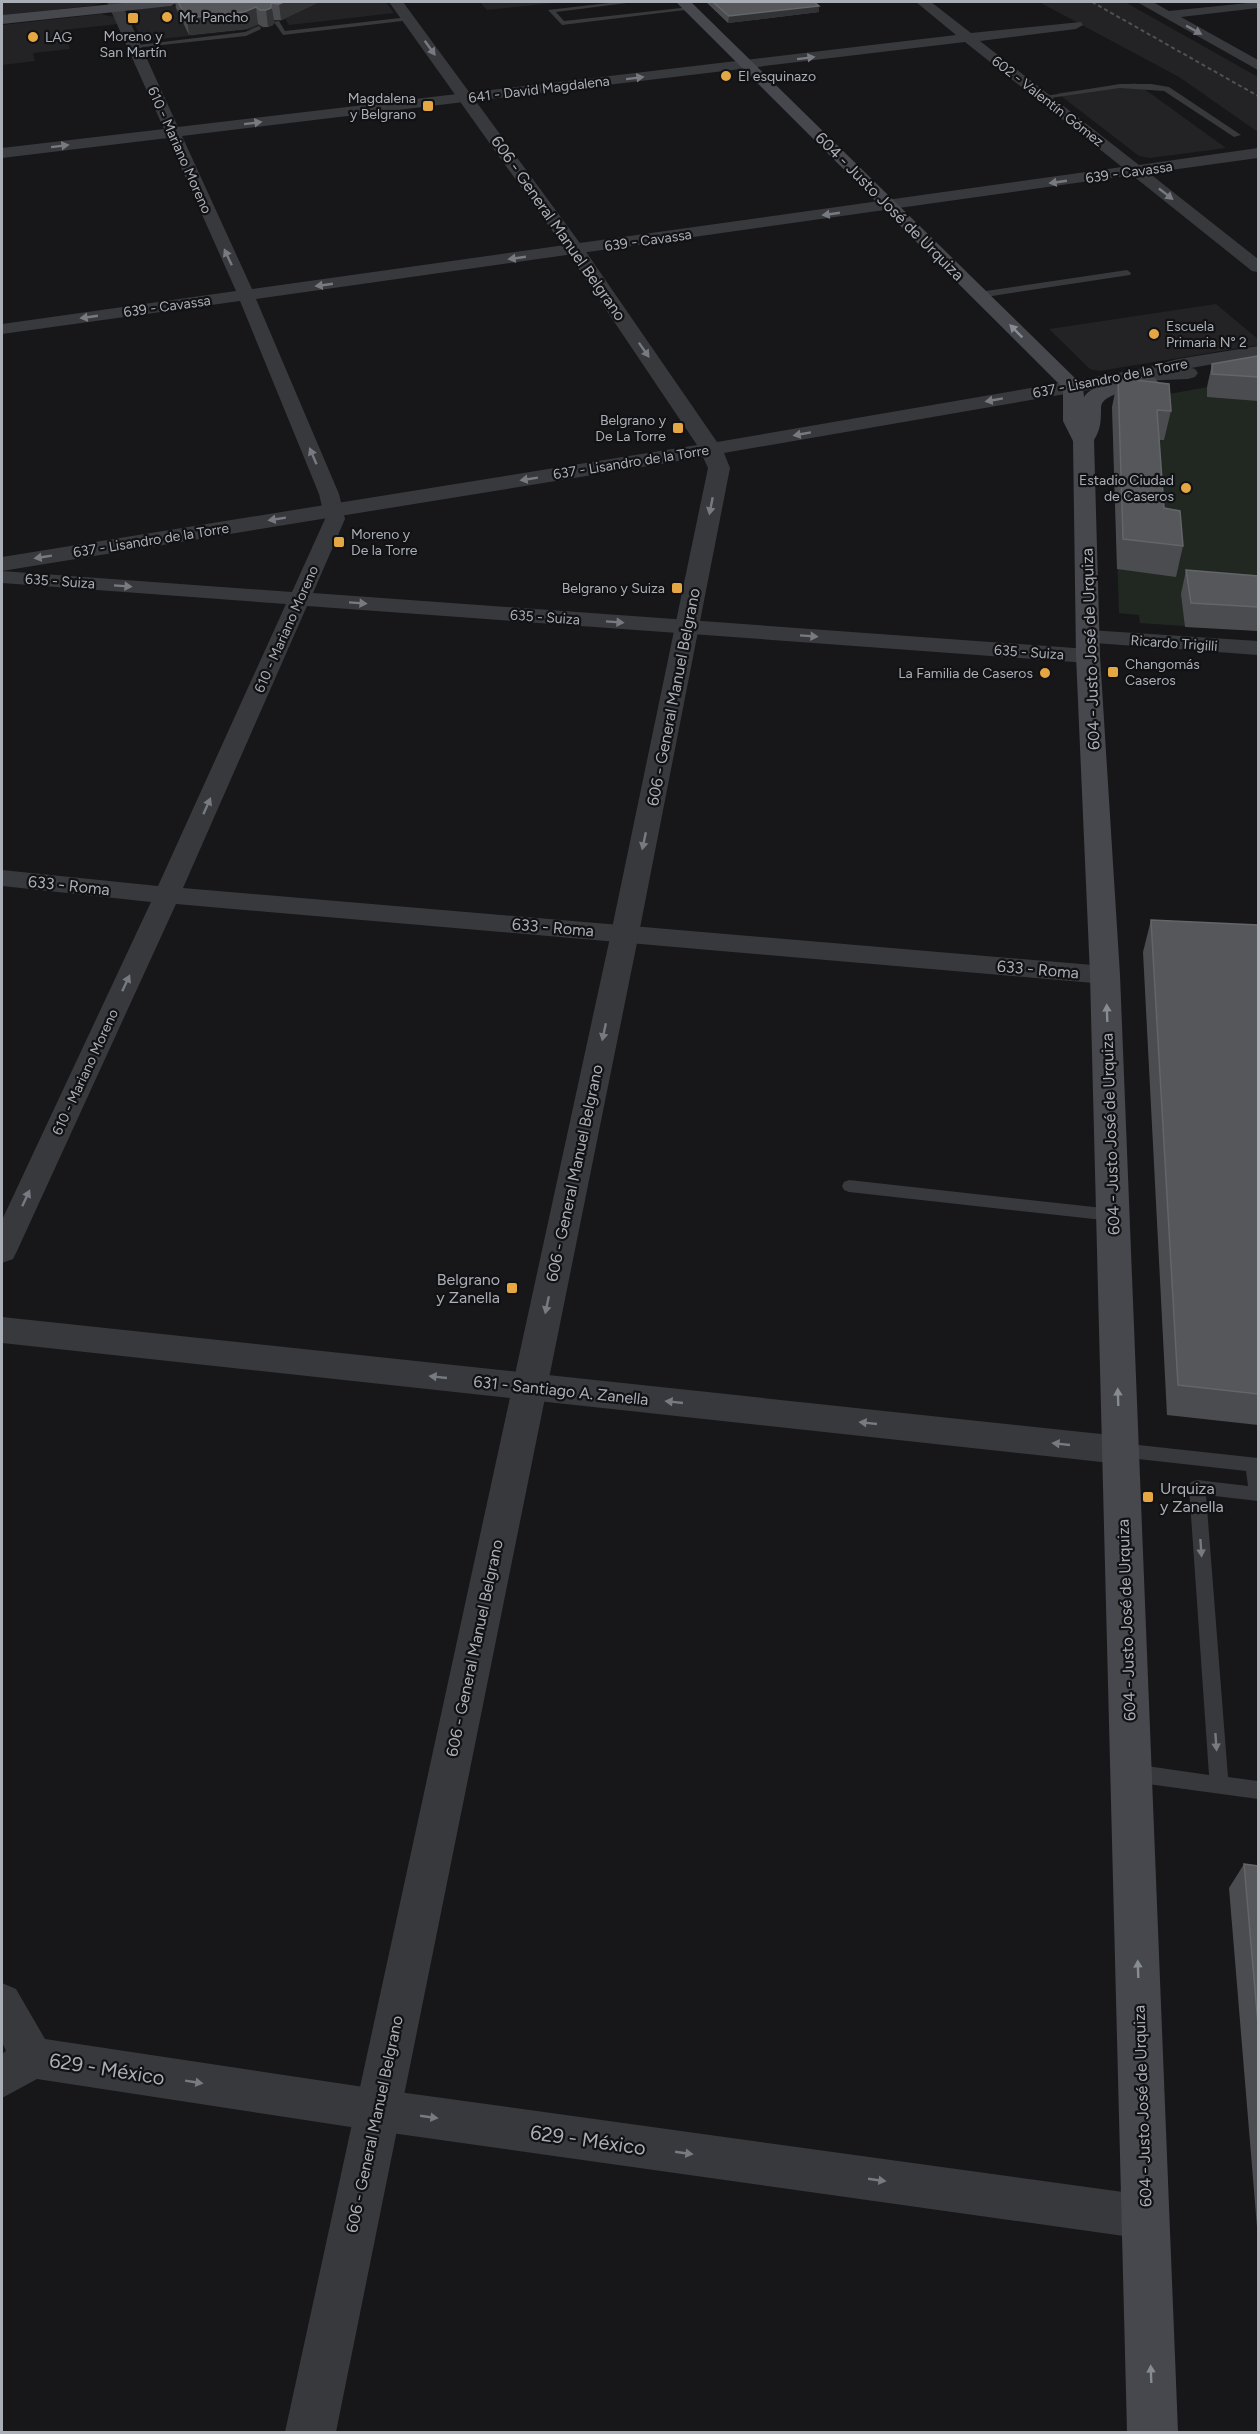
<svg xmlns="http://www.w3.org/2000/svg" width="1260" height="2434" viewBox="0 0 1260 2434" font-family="Figtree,sans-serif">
<rect width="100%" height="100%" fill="#171719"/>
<path fill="#232325" d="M2,2h103l-14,4 -89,9z
M214,2h172l8,11 -105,12 -4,-6 -16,8 -127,14 -11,-25 4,-6 6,-1z
M480,2h83l-76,8z
M1039,2h86l133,75v55l-79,-55z
M101,14l13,3 4,7 -55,6 7,19 -37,4 2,8 -33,4v-40z
M1136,83l90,65 -76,10 -11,-2 -82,-63z
M1216,304l42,35v6l-159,26 -9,-2 -41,-40z"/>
<path fill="#212822" d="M1258,378v253l-118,-8 -1,-8 -20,-2 -7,-206 7,-4z"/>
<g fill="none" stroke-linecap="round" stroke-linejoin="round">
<path fill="#38393d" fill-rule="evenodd" d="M617,2h18l-79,10 8,9 126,-14 3,2 -131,16 -14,-15z
M409,17l2,3 -128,15 -9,-13 5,-1 6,10z
M259,26l2,3 -15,7 -112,12 -4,-2 115,-14z
M1120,84h31l18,3 72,48 -7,2 -70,-46 -44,-3 -77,11 -4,-2z
M1127,270l4,3 -1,2 -151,23 -4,-3 4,-3z
M849,1180l263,29 5,2 2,4 -2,4 -5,2 -263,-29 -5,-2 -2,-4 2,-4z
M1120,1443l138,15v43l-52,-6 22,282 30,4v18l-125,-17 -7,-3 -2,-6 2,-6 7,-3 76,11 -20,-288 2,-5 6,-2 51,6 -2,-15 -126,-14 -6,-2 -2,-5 2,-5z"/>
<path fill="#38393d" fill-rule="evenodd" d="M107,2h14l57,125 778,-92 -40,-33h15l40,31 110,-11 2,3 -7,4 -96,12 159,124 119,-17v10l-109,15 109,86v13l-6,-1 -120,-96 -876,124 83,195 6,25 -32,74 775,56 8,2 3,5 -3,5 -8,2 -781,-57 -124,282 922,78 9,3 4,6 -4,6 -9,3 -929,-80 -159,347 -4,8 -11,4v-43l149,-318 -149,-16v-16l156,16 128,-282 -284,-21v-12l290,21 33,-73 -6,-25 -79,-193 -238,33v-10l234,-33 -68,-153 -166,20v-10l162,-19zM965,42l157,125 -870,122 -70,-153z
M1137,2h16l16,9 89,-9v6l-77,9 77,43v10z
M1258,346v10l-78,14 -39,11 -7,-2 -2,-4 2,-4 44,-12z
M1089,630l169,11v14l-177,-13 -3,-5 3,-5z
M2,1317l1118,119 12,4 5,10 -5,10 -12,4 -1118,-121z
M2,1983l14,6 29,50 332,50 768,106 15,7 7,15 -7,15 -15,7 -768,-108 -340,-52 -35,19v-44l4,-3 -4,-9z"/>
<path fill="#38393d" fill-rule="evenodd" d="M389,2h14l179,244 135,196 424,-73 47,-2 7,2 3,4 -3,4 -7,2 -47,2 -417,72 6,15 -91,465 -303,1499h-51l326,-1499 97,-465 -5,-11 -701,114v-14l695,-112 -129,-192z"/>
<path fill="#46484d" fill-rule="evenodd" d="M134,2h44l-7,4 -169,18v-9z
M676,2h15l389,381 3,4 1,10c9,-15 55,-23 71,-19l3,4 -3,4c-13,4 -54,5 -54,22 0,12 0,21 -7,32l6,216 20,319 58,1457h-51l-37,-1457 -14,-319 -3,-215 -10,-20v-33z"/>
<path stroke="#4f5156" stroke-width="2" stroke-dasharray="4 3" stroke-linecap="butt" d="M1092,2l166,94"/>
</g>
<path fill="#4b4c50" d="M175,2h144l-38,18h-7l-1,5 -5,2h-5l-5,-3 -12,5 -57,6 -13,-27z
M706,2h108l5,4v6l-91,11z
M1258,356v45l-51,-4v-10l5,-23z
M1118,378l53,33 -7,29h-5l5,68 19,38 -7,31 -59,-8 -5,-162z
M1186,570l72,6v55l-73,-4 -4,-33z
M1151,920l107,5v500l-91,-10 -24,-463z
M1244,1864l14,2v373l-29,-351z"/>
<path fill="#323335" d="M284,2h35l-38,18 -2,-16z
M271,3l3,17 -1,5 -5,2 -2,-17z
M819,6v6l-91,11 1,-7z
M256,7l2,17 -12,5 -57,6 -2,-17z"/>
<path fill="#55575b" stroke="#636569" stroke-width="1.5" d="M178,2h106l-5,2 -8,-1v5l-5,2h-6l-4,-3 -12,5 -57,6z
M713,2h101l5,4 -90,10z
M1258,356v21l-46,-3v-10z
M1118,378l51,6 2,27 -14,-1 7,98 16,3 3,35 -60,-7z
M1186,570l72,6v31l-67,-4z
M1151,920l107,5v469l-80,-9z
M1244,1864l14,2v158z"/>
<defs><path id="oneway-solid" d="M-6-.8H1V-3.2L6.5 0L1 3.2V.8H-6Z" transform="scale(1.5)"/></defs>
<g fill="#777a80">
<use href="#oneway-solid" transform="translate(1194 30) rotate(29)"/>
<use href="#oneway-solid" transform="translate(430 48) rotate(54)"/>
<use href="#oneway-solid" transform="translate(806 58) rotate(-7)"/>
<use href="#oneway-solid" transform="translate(635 78) rotate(-7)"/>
<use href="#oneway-solid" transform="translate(253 123) rotate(-7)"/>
<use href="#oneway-solid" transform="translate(60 146) rotate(-7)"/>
<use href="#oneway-solid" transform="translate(1058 182) rotate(172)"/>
<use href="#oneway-solid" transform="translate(1166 194) rotate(38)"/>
<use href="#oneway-solid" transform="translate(831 214) rotate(172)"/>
<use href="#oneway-solid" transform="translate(228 257) rotate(-115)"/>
<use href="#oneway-solid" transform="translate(517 258) rotate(172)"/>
<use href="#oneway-solid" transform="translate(324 285) rotate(172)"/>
<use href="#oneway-solid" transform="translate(89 317) rotate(172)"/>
<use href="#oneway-solid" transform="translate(644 350) rotate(55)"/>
<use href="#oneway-solid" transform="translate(994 400) rotate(170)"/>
<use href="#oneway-solid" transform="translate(802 434) rotate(170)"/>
<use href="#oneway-solid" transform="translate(313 456) rotate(-113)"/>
<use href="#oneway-solid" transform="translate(529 479) rotate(171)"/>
<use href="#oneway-solid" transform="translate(711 506) rotate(101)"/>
<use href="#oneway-solid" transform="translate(277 519) rotate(171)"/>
<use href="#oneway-solid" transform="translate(43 557) rotate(171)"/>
<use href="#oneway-solid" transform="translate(123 586) rotate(4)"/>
<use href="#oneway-solid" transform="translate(358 603) rotate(4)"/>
<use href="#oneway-solid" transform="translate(615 622) rotate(4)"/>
<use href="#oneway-solid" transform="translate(809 636) rotate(4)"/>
<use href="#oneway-solid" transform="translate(207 806) rotate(-66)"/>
<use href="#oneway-solid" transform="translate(644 841) rotate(102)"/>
<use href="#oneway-solid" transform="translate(126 983) rotate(-65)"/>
<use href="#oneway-solid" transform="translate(604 1032) rotate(102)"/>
<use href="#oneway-solid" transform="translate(26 1198) rotate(-65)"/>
<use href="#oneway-solid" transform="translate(547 1305) rotate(102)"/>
<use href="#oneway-solid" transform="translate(438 1377) rotate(-174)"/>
<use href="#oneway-solid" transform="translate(674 1402) rotate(-174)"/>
<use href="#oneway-solid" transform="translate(868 1423) rotate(-174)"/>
<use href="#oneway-solid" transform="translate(1061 1444) rotate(-174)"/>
<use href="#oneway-solid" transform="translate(1201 1548) rotate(86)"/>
<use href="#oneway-solid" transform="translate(1216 1742) rotate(86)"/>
<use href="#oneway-solid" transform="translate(194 2082) rotate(9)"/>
<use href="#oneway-solid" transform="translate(429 2117) rotate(8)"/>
<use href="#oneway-solid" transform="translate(684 2153) rotate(8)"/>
<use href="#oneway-solid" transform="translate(877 2180) rotate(8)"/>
</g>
<g fill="#878b92">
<use href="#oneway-solid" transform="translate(1016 331) rotate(-135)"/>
<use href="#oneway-solid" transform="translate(1107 1013) rotate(-92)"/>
<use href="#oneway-solid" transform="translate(1118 1397) rotate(-92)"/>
<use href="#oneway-solid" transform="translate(1138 1969) rotate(-92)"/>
<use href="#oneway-solid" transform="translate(1151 2374) rotate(-92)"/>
</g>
<g fill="#e4a743" stroke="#121214" stroke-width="2">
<circle cx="167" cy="17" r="6"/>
<rect x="127" y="12" width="12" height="12" rx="3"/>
<circle cx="33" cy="37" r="6"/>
<circle cx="726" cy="76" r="6"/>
<rect x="422" y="100" width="12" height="12" rx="3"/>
<circle cx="1154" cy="334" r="6"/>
<rect x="672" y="422" width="12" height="12" rx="3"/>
<circle cx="1186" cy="488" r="6"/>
<rect x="333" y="536" width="12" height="12" rx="3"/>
<rect x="671" y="582" width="12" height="12" rx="3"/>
<rect x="1107" y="666" width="12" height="12" rx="3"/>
<circle cx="1045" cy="673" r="6"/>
<rect x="506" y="1282" width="12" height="12" rx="3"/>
<rect x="1142" y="1491" width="12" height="12" rx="3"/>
</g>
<g text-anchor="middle" stroke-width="4.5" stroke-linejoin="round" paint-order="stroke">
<g font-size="14" fill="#aaafb7" stroke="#121214" text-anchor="start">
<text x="179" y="22">Mr. Pancho</text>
<text x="133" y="41" text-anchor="middle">Moreno y<tspan x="133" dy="16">San Martín</tspan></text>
<text x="45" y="42">LAG</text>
<text x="738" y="81">El esquinazo</text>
<text x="416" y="103" text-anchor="end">Magdalena<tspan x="416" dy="16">y Belgrano</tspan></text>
<text x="1166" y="331">Escuela<tspan x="1166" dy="16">Primaria N° 2</tspan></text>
<text x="666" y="425" text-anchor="end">Belgrano y<tspan x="666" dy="16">De La Torre</tspan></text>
<text x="1174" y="485" text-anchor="end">Estadio Ciudad<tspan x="1174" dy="16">de Caseros</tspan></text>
<text x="351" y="539">Moreno y<tspan x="351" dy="16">De la Torre</tspan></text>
<text x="665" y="593" text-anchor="end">Belgrano y Suiza</text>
<text x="1125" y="669">Changomás<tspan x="1125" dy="16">Caseros</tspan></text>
<text x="1033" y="678" text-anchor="end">La Familia de Caseros</text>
</g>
<g font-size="14" fill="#aaafb7" stroke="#121214">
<text transform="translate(539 89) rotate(-7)" y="5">641 - David Magdalena</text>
<text transform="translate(1048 101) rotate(38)" y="5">602 - Valentín Gómez</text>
<text transform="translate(180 150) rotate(66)" y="5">610 - Mariano Moreno</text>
<text transform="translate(1129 172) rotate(-8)" y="5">639 - Cavassa</text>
<text transform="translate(648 240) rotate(-8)" y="5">639 - Cavassa</text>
<text transform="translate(167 306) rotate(-8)" y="5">639 - Cavassa</text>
<text transform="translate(1110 378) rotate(-11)" y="5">637 - Lisandro de la Torre</text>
<text transform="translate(631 462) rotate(-9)" y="5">637 - Lisandro de la Torre</text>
<text transform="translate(151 540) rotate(-9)" y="5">637 - Lisandro de la Torre</text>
<text transform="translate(60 581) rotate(4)" y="5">635 - Suiza</text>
<text transform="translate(545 617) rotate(4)" y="5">635 - Suiza</text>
<text transform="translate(286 629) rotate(-66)" y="5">610 - Mariano Moreno</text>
<text transform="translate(1174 643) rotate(4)" y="5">Ricardo Trigilli</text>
<text transform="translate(1029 652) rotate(4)" y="5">635 - Suiza</text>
<text transform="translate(85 1072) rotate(-65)" y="5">610 - Mariano Moreno</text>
</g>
<g font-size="16" fill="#aaafb7" stroke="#121214">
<text transform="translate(890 206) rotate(45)" y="6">604 - Justo José de Urquiza</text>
<text transform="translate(559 228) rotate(55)" y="6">606 - General Manuel Belgrano</text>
<text transform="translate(1090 649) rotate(-92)" y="6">604 - Justo José de Urquiza</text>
<text transform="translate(673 697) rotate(-79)" y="6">606 - General Manuel Belgrano</text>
<text transform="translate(69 885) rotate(6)" y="6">633 - Roma</text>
<text transform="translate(553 927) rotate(5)" y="6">633 - Roma</text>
<text transform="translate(1038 969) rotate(5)" y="6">633 - Roma</text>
<text transform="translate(1110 1134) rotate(-92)" y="6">604 - Justo José de Urquiza</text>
<text transform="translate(574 1173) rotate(-78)" y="6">606 - General Manuel Belgrano</text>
<text transform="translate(561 1390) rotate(6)" y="6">631 - Santiago A. Zanella</text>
<text transform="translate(1126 1620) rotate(-92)" y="6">604 - Justo José de Urquiza</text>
<text transform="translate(474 1648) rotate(-78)" y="6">606 - General Manuel Belgrano</text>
<text transform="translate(1142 2106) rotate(-92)" y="6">604 - Justo José de Urquiza</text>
<text transform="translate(374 2124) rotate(-78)" y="6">606 - General Manuel Belgrano</text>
</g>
<g font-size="16" fill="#aaafb7" stroke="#121214" text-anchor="end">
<text x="500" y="1285">Belgrano<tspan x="500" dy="18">y Zanella</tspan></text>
<text x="1160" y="1494" text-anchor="start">Urquiza<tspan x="1160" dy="18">y Zanella</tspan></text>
</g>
<g font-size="20" fill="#aaafb7" stroke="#121214">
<text transform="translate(107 2069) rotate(9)" y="7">629 - México</text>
<text transform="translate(588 2140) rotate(8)" y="7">629 - México</text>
</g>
</g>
<rect width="1260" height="2434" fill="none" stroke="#aaafb7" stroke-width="6"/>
</svg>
